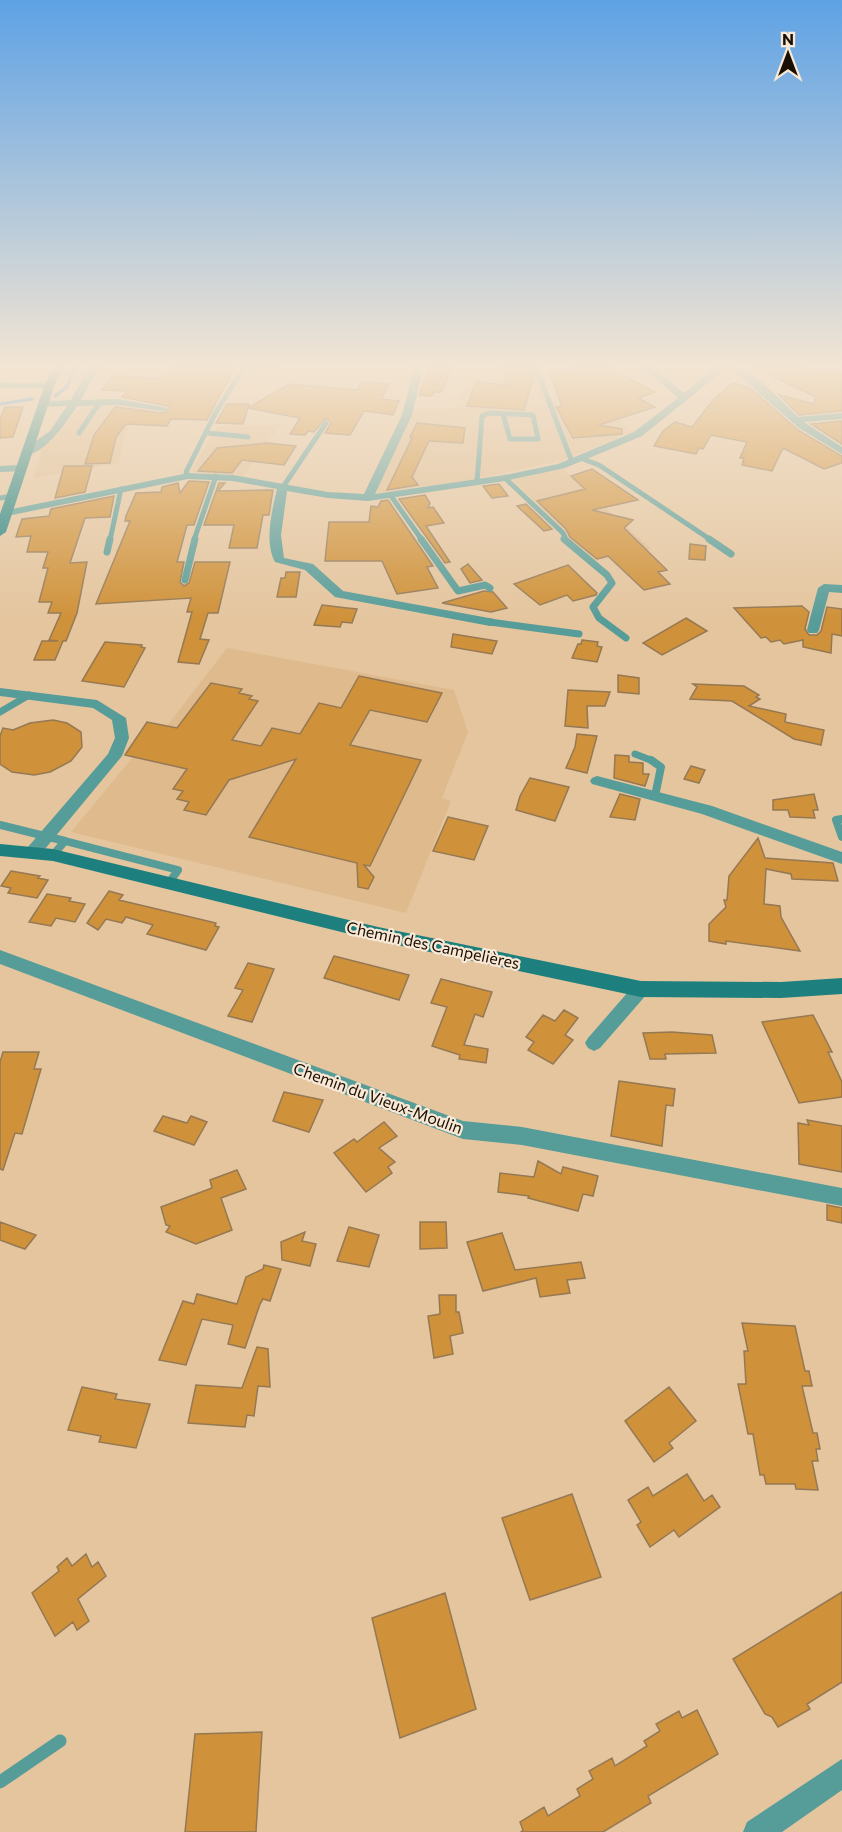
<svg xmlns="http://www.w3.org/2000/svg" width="842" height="1832" viewBox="0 0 842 1832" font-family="Commissioner,sans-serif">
<rect width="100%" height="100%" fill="#e4c59e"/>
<path fill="#deba8d" d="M467,378l68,5 21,21 43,-2 34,30 -70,28 -97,21 -91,12 38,-84 42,-1z
M111,404l23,2 3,5 -14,30 -4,22 -85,15 7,-28 42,-45z
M280,425l-37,51 -52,-4 26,-46z
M562,468l89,81 -62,13 -22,-18 -2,-12 -52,-52z
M227,648l227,42 14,42 -26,66 9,3 -45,112 -335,-81 62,-75 -10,-3 24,-32 20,4z"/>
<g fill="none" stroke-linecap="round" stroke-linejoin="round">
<path stroke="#3088e1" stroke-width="3" d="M55,396l12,-9 9,-22
M0,404l32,-5"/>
</g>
<path fill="#cf9139" stroke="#957854" stroke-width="1.5" d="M176,365h60l-29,55 -36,-1 -4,7 -41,-2 -10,13 -6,26 -25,1 9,-29 21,-28 48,6 7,-5 -2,-2 -46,-9 5,-6 -25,-1 10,-14 52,2z
M431,365h22l-12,27h-7l-2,4 -13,-1z
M505,365l26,2 3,8 -10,35 -57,-4 9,-24 31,3 -5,-18h4z
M603,365l52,27 -17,6 17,9 -56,18 23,4v5l-49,4 -17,-31h6l-13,-36z
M750,365h30l62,8v38l-43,4 -20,-20 35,9 2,-7z
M361,382l28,2 -8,15 18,2 -6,14 -29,-4 -14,24 -25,-2 6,-10 -5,-5 -12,14 -6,-1 -3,4 -15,-1 10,-16 -52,-10 -5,16 -27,-1 11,-19h22l-1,4 41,-24 69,6z
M732,383l18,5 48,42 44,26v7l-18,6 -41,-21 -11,23 -30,-6 2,-7h-4l7,-16 -36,-7 -8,14 -4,-1 -3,6 -42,-8 9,-15 12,-9 17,5 22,-28z
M5,407h18l-10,30 -13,1v-19z
M842,421v23l-31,-20z
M417,423l48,5 -2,15 -34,-2 -17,36 6,8 -31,5 25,-52 -2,-1z
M268,443l28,3 -12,19 -42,-5 -10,13 -34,-2 19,-23z
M64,466h28l-7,26 -30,6z
M592,469l46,31 -46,10 41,10 -9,8 43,42 -9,2 12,12 -26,6 -36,-34 -11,3 -27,-22 -4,-8 -29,-28 48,-12 -14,-13z
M189,481l20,1 -15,43h-7l-10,37h7l-4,20 4,4 5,-3 6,-21h35l-12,51h-10l-8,26 9,1 -10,24 -21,-2 14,-50h-5l4,-14 -95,6 34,-83h-5l1,-5 10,-23 25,-1 1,-5 16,-4 2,10z
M219,483h6l-7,8 55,-1 -4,25h-6l-6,33h-28l5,-23h-30z
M499,484l9,12 -16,2 -9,-12z
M425,495l5,8 -2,5 5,-1 11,16 -18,3 24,36 -5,1 -46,-64z
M114,496l-4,21 -25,1 -15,45 17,-1 -10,51 -11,28h-3l-8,19h-21l8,-19h16l-9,-1 12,-27h-13l4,-11h-13l9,-34h-5l5,-16h-21l4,-16 -15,1 6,-18 27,-3 2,-7z
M388,500l45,66 -6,1 11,21 -41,6 -15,-33h-57l4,-39h40l2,-16 7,1 3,-6z
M526,504l26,25 -8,2 -27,-25z
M690,544l16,2 -1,14 -16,-1z
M468,564l14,16 -12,3 -9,-14z
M568,565l29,28 -1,2 -23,6 -6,-6 -27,10 -26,-21z
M286,572h14l-4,25h-19l4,-19h4z
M484,591l9,1 14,16 -16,4 -49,-9z
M322,605l25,3 10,1 -5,14 -10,-1 -2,5 -26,-2z
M802,606l7,6 -4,17 4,6h8l4,-4 6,-24 15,2v27l-10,-2 -1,19 -28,-6v-7l-19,4 -4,-4 -9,2 -5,-5 -5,1 -27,-30z
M686,618l21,13 -45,24 -19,-12z
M453,634l44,7 -5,13 -41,-7z
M582,640l16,2 -1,4 5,1 -5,15 -25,-4 6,-14h3z
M105,642l37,3 -1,2 4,1 -21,39 -42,-6z
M618,675l21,3v16l-21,-2z
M359,676l83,17 -15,29 -57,-12 -20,35 71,15 -51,106 -6,-1 10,12 -6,12 -10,-2 -1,-24 -108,-26 47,-78 -67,21 -23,35 -22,-5 5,-8 -12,-3 6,-8 -10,-2 14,-20 -62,-14 22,-33 30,6 34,-45 31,6 -3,4 13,3 -3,3 9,2 -26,39 29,6 11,-18 28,6 19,-31 22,5z
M693,684l51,2 15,9 -3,2 4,2 -11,7 37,8 -1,8 39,8 -3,15 -27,-6 -62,-38 -42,-2 7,-12z
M568,690l42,2 -5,14h-18l1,22 -23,-2z
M53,720l14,3 14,9 1,15 -11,14 -21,11 -16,3 -22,-3 -12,-8v-28l3,-8 10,2 17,-7z
M577,734l20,2 -10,37 -21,-5 9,-21z
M615,755l14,1v6l14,1v11h6l-4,12 -31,-8z
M691,766l14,4 -6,13 -15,-4z
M530,778l39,9 -14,34 -39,-11 4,-14z
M620,794l20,5 -5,21 -25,-3z
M814,794l4,16h-5l2,8 -25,-1 -2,-7h-15v-10z
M448,817l40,9 -14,34 -41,-9z
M758,838l7,20 68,5 5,18 -46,-2 -1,-5 -25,-5 -2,35 16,2 1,11 19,34 -74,-10v3l-17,-3v-17l17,-17 -2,-7h3l2,-24z
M11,871l29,5 -2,2 10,2 -11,18 -29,-5 3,-5 -10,-2z
M109,891l14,4 -4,5 97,23 -1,3 4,1 -13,23 -59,-16 6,-9 -27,-8 -4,6 -16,-4 -8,11 -11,-7z
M47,894l24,4 -2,3 16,3 -10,18 -19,-4 -5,8 -22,-4z
M334,956l75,19 -10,25 -75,-22z
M248,963l26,6 -22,53 -24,-6 15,-26 -8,-2z
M441,979l51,13 -9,25 -8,-3 -11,31 24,4 -2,14 -27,-4 1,-4 -28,-9 15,-39 -16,-4z
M564,1010l14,8 -13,17 8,5 -20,24 -25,-14 6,-8 -8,-5 17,-22 12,6z
M813,1015l19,37h-4l14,30v15l-43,6 -37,-81z
M672,1032l40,3 4,18 -51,1 1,5h-16l-7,-26z
M3,1052h36l-5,17h7l-19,65 -7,-1 -12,37 -3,-1v-107z
M619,1081l56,8 -2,17 -7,-1 -4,41 -51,-10z
M284,1092l39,8 -14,32 -36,-11z
M163,1116l24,7 4,-7 16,6 -13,23 -40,-14z
M807,1120l35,6v46l-43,-8 -1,-41 11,2z
M384,1122l13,14 -18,12 16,14 -7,5 4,6 -26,19 -32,-39 20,-14 3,3z
M538,1161l23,13 2,-7 35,9 -5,20 -10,-2 -5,17 -50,-13 1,-2 -31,-4 2,-19 34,4z
M237,1170l9,19 -25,9 11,32 -36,14 -30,-12 4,-6 -4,-1 -5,-18 51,-19 -2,-8z
M827,1205l15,3v15l-15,-3z
M0,1222l36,13 -11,14 -9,-3 -16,-6z
M420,1222h26l1,26 -27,1z
M349,1227l30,8 -10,32 -32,-6z
M305,1232l-3,9 14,3 -6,22 -28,-6 -1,-18z
M502,1233l13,37 66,-8 4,16 -18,2 3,13 -30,4 -4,-19 -53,13 -16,-49z
M264,1265l17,4 -11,32 -7,-2 -3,5 -15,44 -17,-4 5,-19 -31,-6 -16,46 -27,-5 24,-59 11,3 3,-10 40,10 9,-27 17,-8z
M439,1295h17v17h3l4,21 -13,3 3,18 -19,4 -6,-42 12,-2z
M742,1323l53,3 10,45h4l3,15h-10l11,47h4l3,16h-4l2,12h-6l6,29 -22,-1 -1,-5h-29l-2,-9h-4l-7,-41h-5l-10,-50h8l-2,-33h4z
M257,1347l11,2 2,38 -12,-1 -4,30 -7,-1 -2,12 -57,-4 8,-38 46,3z
M82,1387l35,7 -2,5 35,5 -14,44 -37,-6 2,-6 -33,-6z
M669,1387l27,34 -27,22 4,5 -19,14 -29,-41z
M687,1474l17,27 8,-6 8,12 -41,30 -5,-7 -24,17 -13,-22 4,-3 -13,-22 20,-13 5,9z
M572,1494l29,83 -71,23 -28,-82z
M86,1554l6,13 6,-5 8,14 -28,23 11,22 -12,9 -4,-8 -18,14 -23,-43 27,-22 -2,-4 10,-9 5,8z
M842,1592v90l-35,22 3,5 -32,18 -6,-10 -7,-3 -32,-55z
M445,1593l31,116 -76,29 -28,-120z
M697,1710l21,44 -70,42 3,7 -48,29h-82l2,-2 -3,-8 24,-15 4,9 32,-20 -3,-7 16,-10 -4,-8 23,-13 3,8 32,-20 -3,-5 16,-10 -4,-7 23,-13 3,7z
M262,1732l-6,100h-71l10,-98z"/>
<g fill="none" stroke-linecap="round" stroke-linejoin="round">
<path stroke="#569c99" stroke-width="5" d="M535,365l37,97
M644,365l7,5
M0,385l49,1
M79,433l21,-31
M208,433l40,4
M580,458l19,7 112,75
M188,476l-2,-4 29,-58 29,-47
M505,478l58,55 3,7
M477,482l5,-66 7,-3 44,2 5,24h-28l-7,-25
M283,487l43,-64
M391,496l31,44
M0,498l12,-2
M110,540l11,-51
M194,540l22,-64"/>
<path stroke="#569c99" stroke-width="7" d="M421,539l37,52 27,-6 5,3
M564,539l43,36 5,8 -19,24 6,11 27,20
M709,539l22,15
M107,552l3,-13
M185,580l10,-41
M490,622l89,12
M0,712l29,-17
M635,754l18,7"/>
<path stroke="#569c99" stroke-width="8" d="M651,760l10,7 -6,29
M842,819l-6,1 6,17
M0,825l65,16
M53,855l12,-14 113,29 -9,13"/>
<path stroke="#569c99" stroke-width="13" d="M0,1782l60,-41"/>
<path fill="#569c99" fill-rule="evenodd" d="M91,365h9l-19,35 37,-1 50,9 -5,3 -45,-6 -41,1c-10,15 -34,52 -55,49v-4l28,-20 17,-25 -24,1 -5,-3 2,-2 31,-2z
M241,365h47l-5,3 -39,2 -3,-1z
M415,365h9l-12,50 -37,79 130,-19 53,-11 76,-32 44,-34 -30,-26v-4h6l30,25 28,-23 4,-5h9l-6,9 -77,62 -77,32 -60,13 -137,20 -40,-3 -41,-7 -6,44 3,23 29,6 30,27 151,28v6l-4,1 -155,-29 -30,-27 -30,-8c-11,-20 -3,-51 2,-73l-44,-8 -45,-2 -181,37 -6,-3 6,-3 181,-37 45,2 95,17 36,2 38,-79z
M727,365c23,0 54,36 71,52l44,-4v6l-38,3 38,25v7l-43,-26z
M0,466l21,-1 5,3 -5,3 -21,1z
M824,584l18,1v8l-13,-1 -10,38 -2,3h-8l-2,-3 11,-42z
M0,688l97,12 29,18 3,20 -7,18 -82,99h-12l-2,-4 2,-4 80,-93 7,-16 -3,-18 -19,-12 -93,-12z
M597,776l115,30 130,46v12l-140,-50 -110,-30 -2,-3 2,-3z
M0,950l463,171 59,6 320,61v18l-320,-61 -59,-6 -463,-175z
M641,982l6,2 3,5 -3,5 -47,54 -6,3 -6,-3 -3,-5 3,-5 47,-54z
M842,1759v31l-60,42h-39l4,-10z"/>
<path fill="#1e807e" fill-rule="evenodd" d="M55,365h10l-10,19 -49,148 -6,4v-22l45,-130z
M0,844l53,5 325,78 263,54 140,1 61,-4v16l-61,4 -140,-1 -263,-56 -325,-80 -53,-5z"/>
</g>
<linearGradient id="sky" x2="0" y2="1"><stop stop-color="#5ea2e5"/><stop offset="0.59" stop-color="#f3e5d3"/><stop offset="1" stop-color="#f3e5d3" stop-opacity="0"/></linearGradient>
<rect width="842" height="621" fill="url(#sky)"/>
<g text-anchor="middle" stroke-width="4.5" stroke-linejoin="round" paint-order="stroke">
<g font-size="16" fill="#190f02" stroke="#f9e8d5">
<text transform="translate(433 945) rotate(12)" y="6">Chemin des Campelières</text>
<text transform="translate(378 1098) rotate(20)" y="6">Chemin du Vieux-Moulin</text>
</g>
</g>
<g transform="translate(788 54)" stroke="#f9e8d5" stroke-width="4.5" paint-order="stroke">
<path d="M0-4.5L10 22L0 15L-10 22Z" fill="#190f02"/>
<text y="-9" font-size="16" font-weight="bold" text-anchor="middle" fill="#190f02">N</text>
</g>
</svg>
